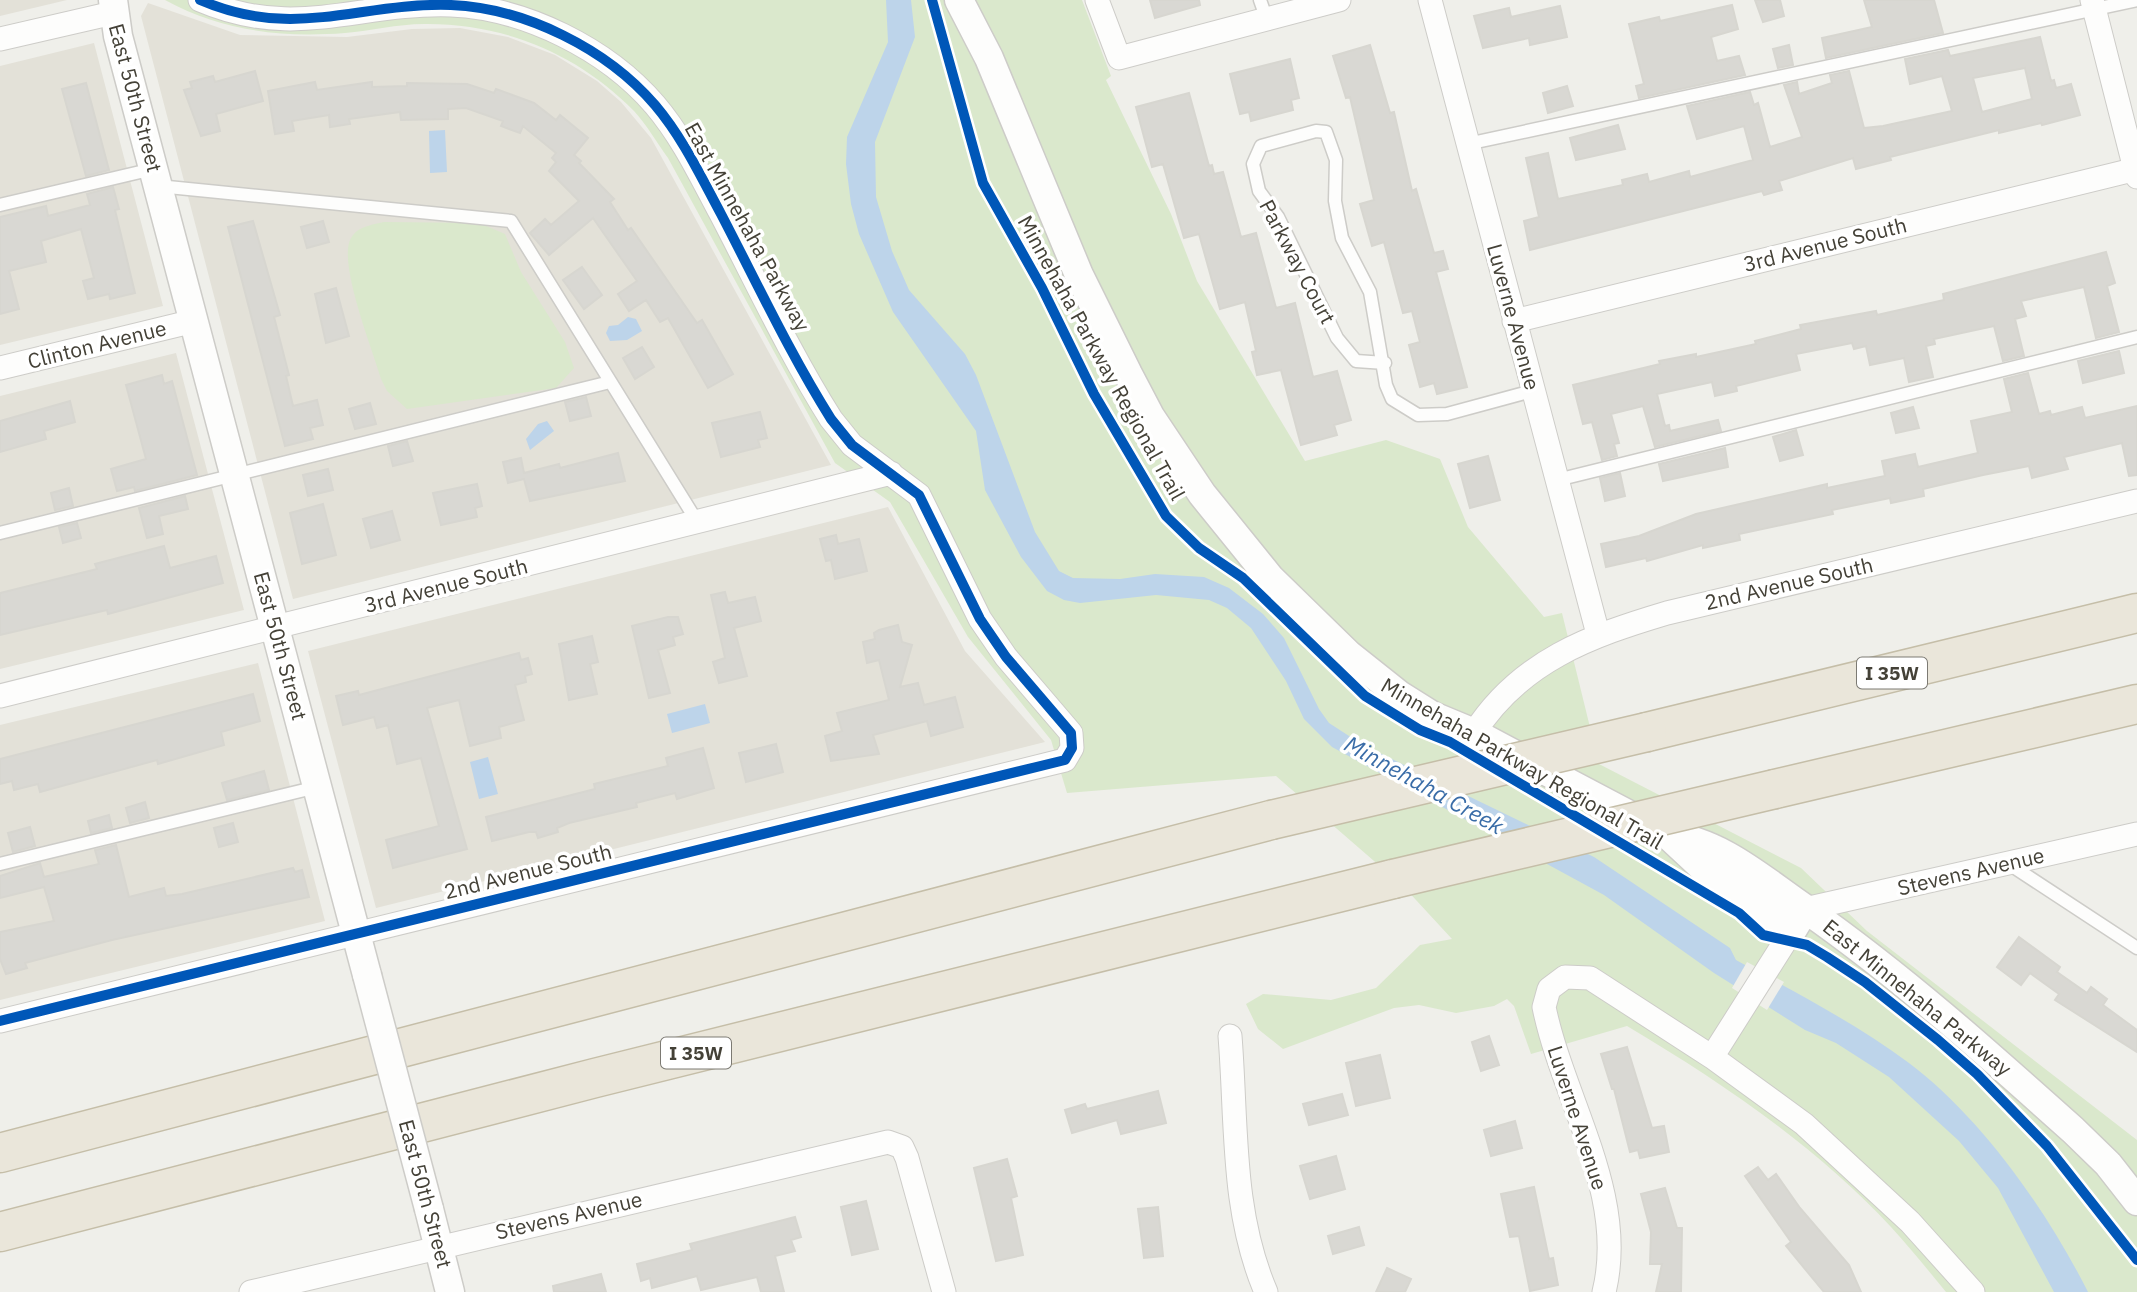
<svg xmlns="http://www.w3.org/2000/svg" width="2137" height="1292" viewBox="0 0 2137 1292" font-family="'IBM Plex Sans',sans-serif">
<rect width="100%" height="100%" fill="#efefea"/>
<path fill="#e3e1d8" d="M0,0h67l-67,16z
M148,3l92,32 107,2 65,-8 48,-1 48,9 47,18 42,26 24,21 30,36 180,327 -538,134 -152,-583z
M94,43l69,263 -163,39v-279z
M176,353l68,257 -244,59v-273z
M888,507l77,144 80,91 -669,166 -68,-257z
M258,663l67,258 -325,79v-275z"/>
<path fill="#dae8cc" d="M165,0h917l29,76 -5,4 65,134 26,67 108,180 81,-21 54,19 28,68 76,90 18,-4 37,151 202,104 66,63 270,209v152h-191c-18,-22 -36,-44 -55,-65 -75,-81 -170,-145 -264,-201l-96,28 -17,-48 -7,-7 -13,7 -38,7 -37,-8 -25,3 -111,41 -25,-20 -12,-25 17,-10 68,6 45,-12 44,-43 32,-6 -48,-52 -128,-111 -209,17 -16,-53 -83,-103 -78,-135 -55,-39 -167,-305c-11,-15 -21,-33 -34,-47 -56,-57 -130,-88 -210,-87 -27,0 -53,7 -79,9 -64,5 -123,-2 -180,-33z
M384,222l95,1 26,11 16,38 44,70 9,26 -18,20 -149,21 -20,-18 -6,-12c-8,-29 -44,-117 -30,-141 7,-12 21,-13 33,-16z"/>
<path fill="#bdd4ea" d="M886,0h25l4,37 -40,105 1,55 16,54 17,39 56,64 11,21 59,157 24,39 14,7 47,1 35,-5 49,3 25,11 34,26 21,24 35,71 10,14 34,22 231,112 136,91 6,12c59,32 119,63 173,103 73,55 138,148 179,229h-34l-56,-104 -39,-47 -70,-64 -53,-34 -31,-13 -91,-57 -110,-78 -272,-148 -28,-28 -18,-38 -35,-53 -24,-20 -18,-8 -53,-5 -76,8 -16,-3 -17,-9 -26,-34 -36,-67 -9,-59 -83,-119 -34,-78 -8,-30 -5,-40 1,-27 41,-95z
M445,130l2,42 -17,1 -1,-42z
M628,317l8,2 6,12 -15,9 -17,1 -4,-8 3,-7 9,-1z
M547,421l7,10 -24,19 -4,-11 12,-15z
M705,704l5,19 -38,10 -5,-19z
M488,757l10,37 -19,5 -9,-37z"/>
<path fill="#efefea" d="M1747,962l37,20 -17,28 -35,-22z"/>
<path fill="#d9d8d3" stroke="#d7d6d0" stroke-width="2" fill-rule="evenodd" d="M1150,0h49l1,5 -45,13z
M1755,0h25l4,16 -21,6z
M1864,0h70l9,33 -117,25 -4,-20 50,-11z
M1732,5l6,24 -27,8 6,24 22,-5 6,19 -106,23 -3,-12 8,-2 -15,-60 30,-7 1,4z
M1560,6l7,31 -37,8 -1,-7 -46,10 -9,-32 35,-8 2,9z
M2040,37l11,44 3,-1 2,8 15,-4 9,31 -38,10 -1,-2 -42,10v-3l-109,27 1,3 -35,9 -3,-11 -74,23 3,9 -18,5 -2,-4 -232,59 -6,-29 15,-4 -13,-59 22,-5 10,46 65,-14 -1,-5 25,-6 2,8 40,-11 1,6 63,-17 -9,-34 -47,13 -10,-33 63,-14 4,13 4,-2 12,44 32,-10 -18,-52 13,-3 2,12 33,-11 -2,-8 19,-4 15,57 19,-2 69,-15 -10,-35 -32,8 -5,-25 43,-9 2,6zM2025,68l7,31 -50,13 -9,-34z
M1370,45l20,68 4,-1 18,79 4,-2 18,64 9,-2 5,18 -12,3 31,115 -30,7 -3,-11 -14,4 -11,-42 11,-3 -8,-31 -9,2 -19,-71 -12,4 -12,-42 14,-4 -24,-103 -4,1 -13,-42z
M1789,45l4,20 -15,3 -5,-19z
M1290,59l9,39 -8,2 2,10 -42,11 -2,-9 -9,2 -10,-40z
M255,71l8,30 -47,13 4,17 -19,5 -17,-46 8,-2 -2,-6 23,-6 2,6z
M315,82l2,8 55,-8v5l35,-1v-3l60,1 27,9 2,-4 38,14 22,17 4,-5 28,23 -14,17 7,6 -2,2 35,36 -4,3 18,28 3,-2 66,95 5,-3 31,54 -25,14 -40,-70 -8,4 -14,-22 -17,11 -11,-17 19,-13 -44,-63 -44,37 -19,-22 15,-14 6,6 28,-24 -30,-30 7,-9 -4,-4 4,-5 -33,-27 -3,7 -19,-7 2,-5 -37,-13 -18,1v10l-47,1 -1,-8 -51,7 1,5 -20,3 -1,-12 -37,6 2,10 -19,3 -7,-43z
M86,83l23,87 -23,6 -24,-87z
M1567,86l6,20 -25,7 -5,-20z
M1189,93l20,73 3,-1 2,9 9,-2 18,65 15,-4 20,75 19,-5 18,74 24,-6 14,49 -17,5 3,10 -36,10 -20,-75 -24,5 -5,-23 4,-1 -11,-49 -25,7 -21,-75 -15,4 -21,-74 -11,3 -16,-60z
M1618,125l7,24 -49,11 -6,-22z
M113,187l6,22 -4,1 20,83 -25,6 -1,-5 -21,5 -5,-18 11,-3 -13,-49 -40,12 5,21 -37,9 10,38 -19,5v-97l46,-11 2,10 42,-11 -3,-11z
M253,221l27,94 -6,2 15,58 -3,1 7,30 24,-6 6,25 -13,3 3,11 -28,7 -57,-219z
M323,221l6,21 -22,6 -6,-21z
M2106,252l9,31 -8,3 12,46 -23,6 -12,-51 -63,14 5,15 -11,3 9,37 -21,5 -9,-35 -60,13 1,5 -9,2 7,31 -24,5 -5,-24 -34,7 -4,-19 -12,3 -2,-6 -56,11 4,16 -64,16 1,5 -22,5 -3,-14 -55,12 8,32 4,-1 1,6 48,-11 3,11 -66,16 -12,-41 -32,8 8,29 -5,1 3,12 -15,4 -10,-38 -9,2 -10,-39 87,-21 -1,-3 37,-7v3l60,-13 -1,-3 46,-12 -1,-4 76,-14 1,4 67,-15 -1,-6z
M582,267l20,28 -18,14 -21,-29z
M336,288l13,48 -23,7 -11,-49z
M642,347l12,20 -19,12 -12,-21z
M2119,351l5,22 -41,10 -5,-22z
M2028,373l11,41 11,-3 1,4 31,-8 3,11 52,-12v69l-8,1 -7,-33 -58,14 4,12 -36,9 -3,-12 -46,9 -60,14 1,7 -33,7 -1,-5 -58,12 1,4 -94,20 1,6 -37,8v-3l-56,16 -1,-3 -40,9 -5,-23 38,-8 57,-22 131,-30v4l58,-12 -3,-15 33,-7 3,13 60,-14 -7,-32 41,-9 -8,-33z
M162,375l2,9 8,-3 25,94 -62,16 -1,-4 -17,4 -6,-22 35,-10 -20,-74z
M586,397l5,19 -21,5 -5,-19z
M70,401l5,21 -31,9 2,8 -46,13v-31z
M370,403l6,21 -21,5 -6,-20z
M1913,407l6,21 -23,5 -5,-20z
M760,412l7,26 -9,2 2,7 -39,10 -9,-34z
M1796,430l7,25 -23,6 -7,-24z
M407,441l6,20 -20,5 -5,-20z
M1725,448l3,19 -65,14 -4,-17z
M618,453l7,28 -95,20 -6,-22 -16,4 -5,-21 18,-4 3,15 35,-9 1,4z
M1488,456l12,44 -30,8 -12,-44z
M328,469l5,21 -25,6 -5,-21z
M1620,473l5,23 -20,5 -5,-23z
M477,484l5,22 -7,2 2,9 -36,8 -8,-32z
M69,488l4,18 -18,4 -4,-17z
M185,496l3,13 -29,7 4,18 -16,4 -8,-30z
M323,504l13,51 -34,9 -12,-51z
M392,511l8,29 -29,8 -8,-29z
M77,523l4,15 -18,5 -4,-16z
M836,535l2,9 21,-5 8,32 -32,8 -4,-19 -5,1 -6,-22z
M164,546l6,22 46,-12 7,27 -115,31 -1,-4 -107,25v-42l97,-24 -2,-5z
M725,592l3,11 27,-6 6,24 -27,7 13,48 -28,7 -6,-21 12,-4 -14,-63z
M668,617h10l5,17 -10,3 2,8 -17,5 12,43 -21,5 -17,-72z
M898,625l4,17 10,3 -12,42 18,-4 6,22 31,-8 8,30 -32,9 -4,-15 -54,14 6,19 -48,7 -6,-25 17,-5 -5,-18 52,-13 -10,-40 -12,3 -4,-21 12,-3 -1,-6 5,-3z
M592,636l6,26 -8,2 7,30 -28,6 -10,-56z
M519,653l2,7 7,-2 4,16 -7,2 1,6 -11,3 9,35 -25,7 2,11 -31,8 -11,-46 -32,8 40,141 -74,19 -7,-28 53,-14 -18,-68 -24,6 -9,-39 -11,3 -3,-11 -31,8 -7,-29 22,-5 1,4z
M253,694l7,27 -39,11 3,13 -66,19 -1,-4 -117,32 -2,-8 -24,6 -2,-9 -12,3v-25z
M776,744l7,28 -37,10 -7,-29z
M703,748l11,40 -37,11 -2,-6 -39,10 1,4 -68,16 -12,5 1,4 -20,6 -2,-6h-7l-37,9 -6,-24 109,-28 -1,-5 74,-18 -2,-8z
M264,771l5,19 -42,10 -5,-17z
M145,802l4,16 -19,5 -4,-15z
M109,815l3,13 -21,5 -3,-12z
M233,823l5,19 -19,5 -5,-19z
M30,827l5,19 -22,6 -5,-19z
M116,845l13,52 35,-9 2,8 16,-2 111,-26 2,4 7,-2 7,27 -197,43 -87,23 2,5 -21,6 -6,-15v-27l54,-11 -10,-34 -44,11v-22l40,-13 4,14 55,-13 -4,-14z
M2019,937l41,30 -3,5 30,21 4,-6 16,12 -4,6 34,25v22l-82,-52 4,-6 -29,-21 -9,12 -24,-18z
M1489,1036l10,29 -18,6 -9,-29z
M1627,1047l25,81 12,-2 5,26 -29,6 -2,-8 -8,2 -16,-63h-2l-11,-35z
M1380,1055l10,43 -34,8 -10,-43z
M1158,1091l8,32 -45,11 -4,-14 -45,13 -7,-23 20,-6 2,5z
M1342,1094l6,21 -39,10 -6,-21z
M1515,1121l7,27 -31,8 -7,-26z
M1336,1156l9,33 -35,10 -10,-33z
M1007,1159l10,37 -6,2 12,57 -27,6 -22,-93z
M1758,1167l10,13 8,-6 24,34 49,57 12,27h-37l-38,-46 5,-4 -46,-66z
M1534,1187l15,72 4,-1 5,27 -28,6 -11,-55 -9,1 -9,-43z
M1665,1188l12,40h5l-1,64h-25l6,-28h-12l1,-32 -10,-38z
M866,1201l12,48 -26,6 -11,-48z
M1158,1207l5,49 -19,2 -6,-49z
M795,1217l6,20 -10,3 4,11 -20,5 9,36h-23l-4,-15 -56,13 -4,-14 -45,12 -2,-10 -9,3 -4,-17 55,-14 -2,-6z
M1359,1227l5,18 -31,9 -5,-18z
M1387,1268l24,11 -6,13h-29z
M601,1274l5,18h-52l-1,-6z"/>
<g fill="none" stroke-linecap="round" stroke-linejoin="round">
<g stroke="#cdccc8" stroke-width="15">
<path id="service" d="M1260,0l7,20
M1467,144l670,-144
M158,186l353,35 187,302
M0,205l153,-36
M1385,363l-29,-2 -19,-23 -59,-121 -19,-26 -6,-27 8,-18 55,-15 10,1 10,28 -1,41 7,37 28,54 16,93 6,14 26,16 29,-1 85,-23
M1557,480l580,-143
M0,533l610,-151
M0,864l317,-77
M2009,864l128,84"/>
</g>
<g stroke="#cdccc8" stroke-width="25">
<path id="minor" d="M1097,0l22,58 220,-58
M1430,0l168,634
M2092,0l45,177
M0,39l113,-26
M1514,321l623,-152
M0,368l194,-47
M0,696l891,-223
M1474,733c46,-72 116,-97 193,-120l470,-112
M1805,909l332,-75
M0,1021l1065,-261 7,-12 -1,-15 -65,-76 -26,-38 -61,-124 -67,-50 -21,-26c-41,-65 -74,-136 -110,-205 -20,-37 -38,-76 -66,-109 -48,-56 -130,-97 -204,-100 -93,-3 -156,36 -251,-5
M1230,1036c7,87 1,175 36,256
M1712,1057l81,-128
M251,1292l637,-150 14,5 5,11 37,134
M1604,1292c24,-97 -41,-192 -60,-285l5,-18 16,-12 25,1 122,79 92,67 106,98 63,70"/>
</g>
<g stroke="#cdccc8" stroke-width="31">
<path id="tertiary" d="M113,0l5,36 249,939
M959,0l30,58 90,217 49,99 22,42 52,78 68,84 79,77 49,39 35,22 41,17 195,103 45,42 79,51 12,-20
M1669,836c53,6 95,45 138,74 94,66 180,143 266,220l35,34 29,37
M429,1209l21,83"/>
</g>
<g stroke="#c5bea8" stroke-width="41">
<path id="motorway" d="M1647,732l490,-119
M1775,789l362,-85
M0,1153l1271,-333
M0,1232l595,-154 798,-199"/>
</g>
<use href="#service" stroke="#fdfdfc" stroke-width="12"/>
<use href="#minor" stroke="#fdfdfc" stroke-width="23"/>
<use href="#tertiary" stroke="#fdfdfc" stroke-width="28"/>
<use href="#motorway" stroke="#eae6da" stroke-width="38"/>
<g stroke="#cdccc8" stroke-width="31" stroke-linecap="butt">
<path id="tertiary-bridge" d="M367,975l62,234"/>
</g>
<g stroke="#c5bea8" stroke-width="41" stroke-linecap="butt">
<path id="motorway-bridge" d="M1271,820l376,-88
M1393,879l382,-90"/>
</g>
<use href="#tertiary-bridge" stroke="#fdfdfc" stroke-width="28"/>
<use href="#motorway-bridge" stroke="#eae6da" stroke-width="38"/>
<g stroke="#fff" stroke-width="15">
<path id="cycleway" d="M932,0l51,183 59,105 52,106 72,122 33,32 44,30 122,118 55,34 30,12 289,171 24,22 44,10 20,12 38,25 73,58 39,34 70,72 90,114
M0,1021l1065,-261 7,-12 -1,-15 -65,-76 -26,-38 -61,-124 -67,-50 -21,-26c-41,-65 -74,-136 -110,-205 -20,-37 -38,-76 -66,-109 -48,-56 -130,-97 -204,-100 -93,-3 -156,36 -251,-5"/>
</g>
<use href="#cycleway" stroke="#0057b8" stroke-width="10"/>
</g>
<g text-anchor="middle" stroke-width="7" stroke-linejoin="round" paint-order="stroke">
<g fill="#fff" stroke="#7c7a73" stroke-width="2">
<rect x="1857" y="657.5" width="70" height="31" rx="5"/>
<rect x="661" y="1037.5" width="70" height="31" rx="5"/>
</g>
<g font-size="19" font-weight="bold" fill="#444137">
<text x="1892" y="680">I 35W</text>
<text x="696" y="1060">I 35W</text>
</g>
<g font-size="21" fill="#444137" stroke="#fff">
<text transform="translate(135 98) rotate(75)" y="7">East 50th Street</text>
<text transform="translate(747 227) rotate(61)" y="7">East Minnehaha Parkway</text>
<text transform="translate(1825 245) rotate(-14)" y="7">3rd Avenue South</text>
<text transform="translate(1297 262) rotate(62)" y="7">Parkway Court</text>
<text transform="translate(1513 317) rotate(75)" y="7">Luverne Avenue</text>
<text transform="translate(97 345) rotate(-14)" y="7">Clinton Avenue</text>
<text transform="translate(1101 358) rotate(61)" y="7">Minnehaha Parkway Regional Trail</text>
<text transform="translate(1789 584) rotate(-13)" y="7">2nd Avenue South</text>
<text transform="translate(446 586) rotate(-14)" y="7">3rd Avenue South</text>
<text transform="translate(280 646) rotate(75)" y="7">East 50th Street</text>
<text transform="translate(1522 764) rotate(30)" y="7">Minnehaha Parkway Regional Trail</text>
<text transform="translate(528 872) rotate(-14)" y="7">2nd Avenue South</text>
<text transform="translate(1971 872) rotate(-13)" y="7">Stevens Avenue</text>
<text transform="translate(1917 998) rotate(39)" y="7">East Minnehaha Parkway</text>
<text transform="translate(1577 1118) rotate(72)" y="7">Luverne Avenue</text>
<text transform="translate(425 1194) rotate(75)" y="7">East 50th Street</text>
<text transform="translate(569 1216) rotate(-13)" y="7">Stevens Avenue</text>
</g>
<g font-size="23" font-style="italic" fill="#396ca7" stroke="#fff">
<text transform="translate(1424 785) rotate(29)" y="8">Minnehaha Creek</text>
</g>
</g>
</svg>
